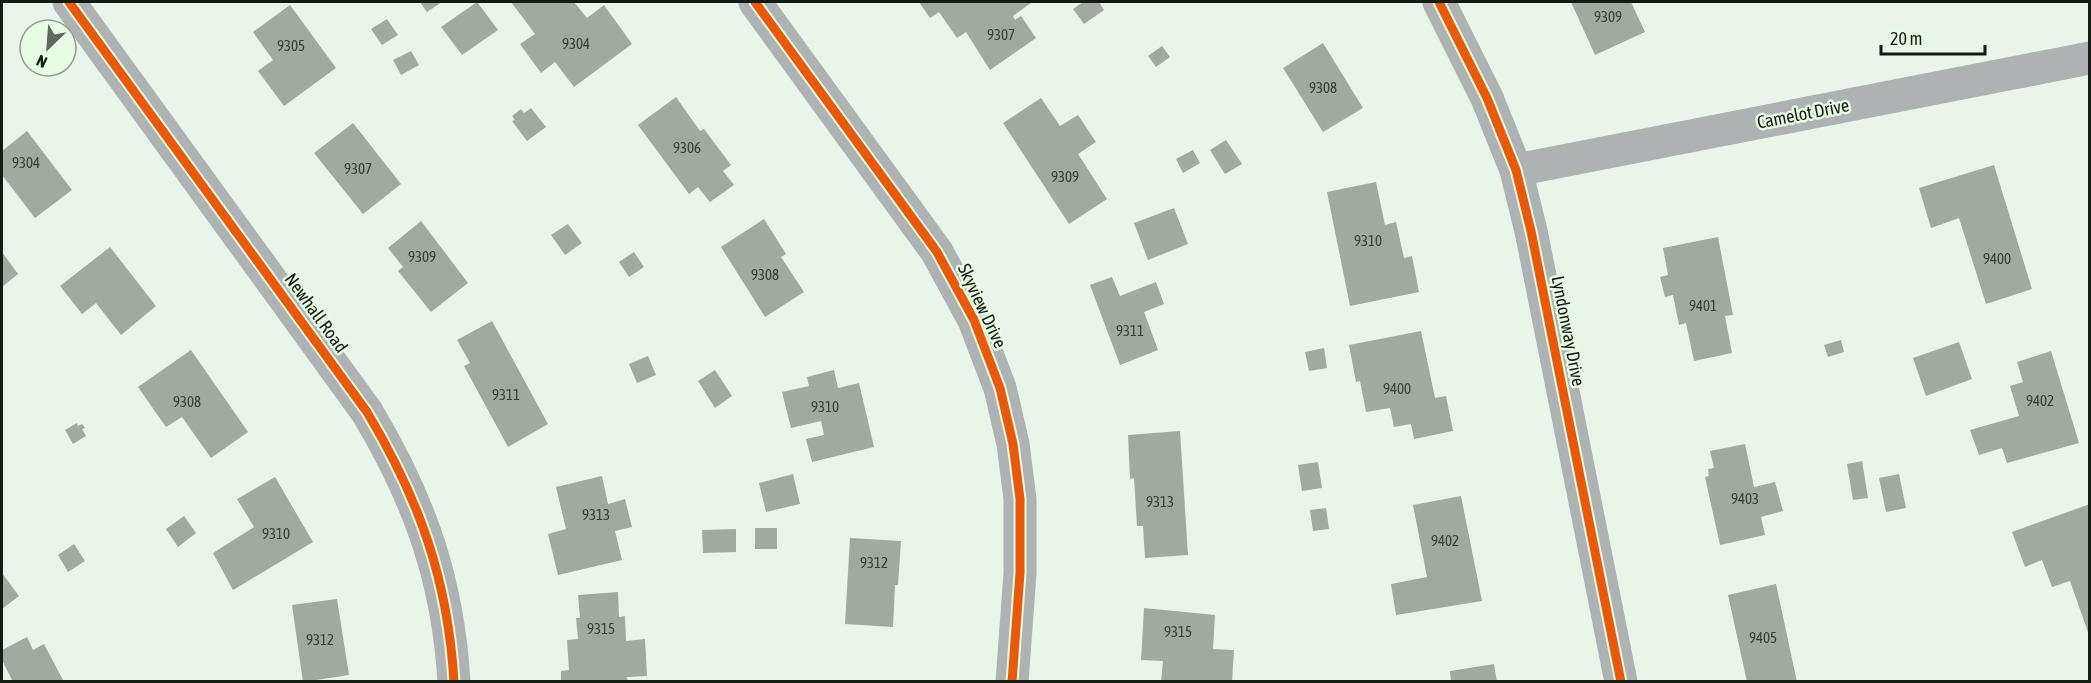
<svg xmlns="http://www.w3.org/2000/svg" width="2091" height="683" viewBox="0 0 2091 683" font-family="'Asap Condensed',sans-serif">
<rect width="100%" height="100%" fill="#eaf5e9"/>
<path fill="#a0aa9f" d="M420,2h22l-15,10z
M477,2l21,28 -36,25 -21,-28z
M511,2h63l13,16 17,-13 28,39 -58,43 -19,-25 -14,11 -21,-29 15,-10z
M919,2h111l1,1 -18,13 2,4 6,-4 15,22 -46,32 -24,-38 -9,6 -18,-26 -9,6z
M1083,2h16l5,8 -20,14 -11,-15z
M1571,2h60l14,30 -50,23z
M290,5l46,63 -52,38 -26,-35 15,-11 -20,-28z
M387,19l11,16 -16,10 -11,-16z
M1323,43l40,65 -40,24 -40,-64z
M1162,46l8,11 -14,10 -8,-11z
M411,51l8,14 -18,10 -8,-15z
M676,97l24,34 4,-2 27,36 -8,6 11,14 -24,17 -12,-15 -9,7 -51,-69z
M1041,98l19,28 18,-11 18,27 -18,12 29,45 -38,25 -66,-101z
M531,108l15,19 -19,14 -15,-20 3,-1 -3,-4 9,-7 3,4z
M353,123l48,61 -38,30 -49,-61z
M27,131l45,59 -37,28 -33,-43v-24z
M1226,140l16,24 -17,10 -15,-24z
M1193,150l7,13 -17,10 -7,-14z
M1994,165l38,124 -46,15 -27,-86 -28,10 -12,-40z
M1376,182l9,43 11,-3 8,36 8,-2 7,36 -69,14 -23,-114z
M1174,208l14,36 -40,16 -14,-37z
M764,219l22,35 -5,3 23,35 -39,25 -44,-70z
M421,221l47,62 -37,29 -33,-41 5,-4 -15,-19z
M568,224l14,19 -17,12 -14,-20z
M1718,237l15,78 -8,1 7,37 -38,8 -8,-38 -7,2 -6,-30 -8,2 -5,-20 8,-2 -5,-27z
M110,247l46,59 -35,29 -25,-32 -14,11 -22,-28z
M2,252l16,22 -16,13z
M634,252l10,15 -15,10 -10,-15z
M1112,277l8,19 36,-14 8,22 -20,8 14,38 -38,15 -30,-80z
M492,321l56,103 -40,23 -44,-81 6,-3 -13,-23z
M1421,331l14,67 11,-2 7,35 -39,8 -3,-15 -17,3 -4,-19 -24,4 -6,-31 -4,1 -7,-37z
M1841,340l3,12 -16,5 -4,-12z
M1959,342l13,37 -46,17 -13,-38z
M1324,348l3,20 -18,3 -4,-19z
M191,350l57,82 -37,26 -29,-41 -16,10 -28,-40z
M2051,351l28,92 -72,20 -5,-15 -23,7 -9,-25 49,-14 -9,-30 13,-4 -6,-20z
M648,356l8,19 -19,8 -8,-19z
M715,370l17,26 -17,12 -17,-27z
M834,370l4,18 21,-5 15,64 -62,15 -6,-23 18,-4 -3,-14 -30,7 -9,-36 27,-6 -2,-9z
M77,423l1,3 4,-2 3,4 -3,1 4,7 -13,8 -8,-14z
M1180,431l8,124 -43,3 -2,-32h-6l-3,-48 -4,1 -2,-44z
M1745,444l9,43 21,-5 8,29 -22,6 4,18 -45,10 -15,-68 4,-1 -1,-7 6,-1 -4,-17z
M1862,461l6,37 -15,2 -6,-36z
M1318,462l4,26 -20,3 -4,-26z
M793,474l7,30 -34,8 -7,-29z
M1899,474l7,34 -20,4 -7,-34z
M602,476l6,28 17,-5 7,28 -17,4 7,29 -64,15 -10,-41 18,-5 -10,-42z
M275,477l38,65 -80,48 -20,-37 41,-26 -17,-28z
M1461,496l21,105 -86,14 -5,-31 36,-7 -14,-72z
M2090,504v131h-1l-19,-54 -18,6 -10,-27 -17,7 -13,-35z
M1326,508l3,21 -16,2 -3,-21z
M184,516l12,17 -18,14 -12,-18z
M755,528h22v21h-22z
M736,529v23l-33,1 -1,-23z
M850,538l51,3 -3,44h-3l-2,42 -48,-3z
M74,544l11,17 -17,11 -10,-17z
M2,573l17,23 -17,13z
M1776,584l21,98h-50l-19,-87z
M618,592l1,25 6,-1 1,25 19,-2 2,37 -20,1 1,5h-67v-11l8,-1 -2,-30 11,-1 -2,-21h4l-2,-23z
M337,599l12,76 -46,7 -11,-77z
M1144,608l71,7 -2,34 21,1 -2,32h-71l2,-21 -22,-1z
M27,637l6,13 11,-6 20,38h-51l-11,-22v-10z
M1494,664l3,18h-46l-1,-11z"/>
<g fill="none" stroke-linecap="round" stroke-linejoin="round">
<path stroke="#aeb2b3" stroke-width="33" d="M69,2l298,410c52,87 81,167 87,270
M755,2l182,250 37,68 26,68 13,56 7,55v74l-8,109
M1439,2l48,96 29,72 15,61 90,451
M1516,170l574,-112"/>
<g stroke="#e6fae4" stroke-width="13">
<path id="cycleway" d="M69,2l298,410c52,87 81,167 87,270
M755,2l182,250 37,68 26,68 13,56 7,55v74l-8,109
M1439,2l48,96 29,72 15,61 90,451"/>
</g>
<use href="#cycleway" stroke="#e8590c" stroke-width="9"/>
</g>
<g text-anchor="middle" stroke-width="5" stroke-linejoin="round" paint-order="stroke">
<g font-size="15" fill="#373f36">
<text x="1608" y="22">9309</text>
<text x="1001" y="40">9307</text>
<text x="576" y="49">9304</text>
<text x="291" y="51">9305</text>
<text x="1323" y="93">9308</text>
<text x="687" y="153">9306</text>
<text x="26" y="168">9304</text>
<text x="358" y="174">9307</text>
<text x="1065" y="182">9309</text>
<text x="1368" y="246">9310</text>
<text x="422" y="262">9309</text>
<text x="1997" y="264">9400</text>
<text x="765" y="280">9308</text>
<text x="1703" y="311">9401</text>
<text x="1130" y="336">9311</text>
<text x="1397" y="394">9400</text>
<text x="506" y="400">9311</text>
<text x="2040" y="406">9402</text>
<text x="187" y="407">9308</text>
<text x="825" y="412">9310</text>
<text x="1745" y="504">9403</text>
<text x="1160" y="507">9313</text>
<text x="596" y="520">9313</text>
<text x="276" y="539">9310</text>
<text x="1445" y="546">9402</text>
<text x="874" y="568">9312</text>
<text x="601" y="634">9315</text>
<text x="1178" y="637">9315</text>
<text x="1763" y="643">9405</text>
<text x="320" y="645">9312</text>
</g>
<g font-size="18" fill="#141b13" stroke="#e6fae4">
<text transform="translate(1803 114) rotate(-11)" y="6">Camelot Drive</text>
<text transform="translate(982 306) rotate(65)" y="6">Skyview Drive</text>
<text transform="translate(316 313) rotate(54)" y="6">Newhall Road</text>
<text transform="translate(1568 331) rotate(79)" y="6">Lyndonway Drive</text>
</g>
</g>
<rect width="2091" height="683" fill="none" stroke="#141b13" stroke-width="6"/>
<g transform="translate(48 48) rotate(205)"><circle r="28" fill="#e6fae4" stroke="#92a190" stroke-width="1.5"/>
<path d="M0-4.5L10 22L0 15L-10 22Z" fill="#5f675e"/>
<text y="-9" font-size="16" font-weight="bold" text-anchor="middle" fill="#141b13">N</text>
</g>
<path d="M1881 45v9h104v-9" fill="none" stroke="#141b13" stroke-width="3"/>
<text x="1890" y="45" font-size="18" fill="#141b13" stroke="#e6fae4" stroke-width="4.5" paint-order="stroke">20 m</text>
</svg>
